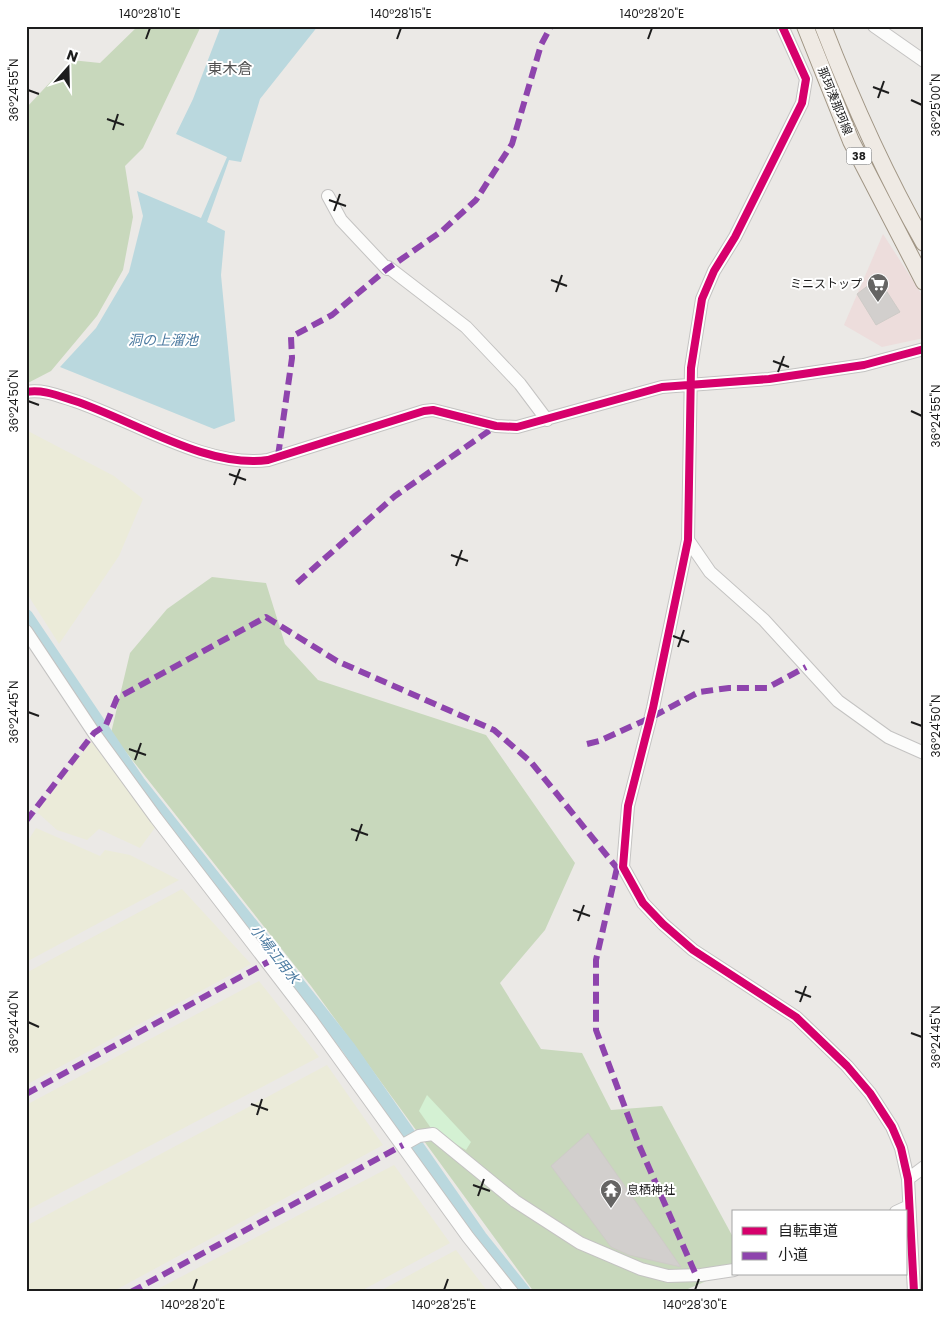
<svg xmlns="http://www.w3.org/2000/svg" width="950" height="1318" viewBox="0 0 950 1318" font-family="Poppins,'Noto Sans JP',sans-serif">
<rect width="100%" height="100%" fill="#ebe9e6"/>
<path fill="#eddddc" d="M883,234l41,64v40l-42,9 -38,-22z"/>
<path fill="#ebebd9" d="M26,430l88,46 29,23 -24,57 -60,88 -33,-52z
M91,741l66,84 -17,23 -41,-19 -12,11 -30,-10 -20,-18z
M36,828l64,28 5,-6 25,5 49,25 -153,82v-118z
M182,889l69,75 -225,121v-112z
M259,981l60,76 -293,154v-106z
M327,1065l56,80 -271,147h-86v-66z
M394,1165l56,78 -91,49h-207z
M456,1250l32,42h-110z"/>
<path fill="#c8d8bc" d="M138,26h63l-58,122 -18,18 8,51 -10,53 -26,46 -46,55 -25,13v-276l45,-48 29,3z
M212,577l54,6 19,61 33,36 168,55 89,128 -30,67 -45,53 41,66 41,4 29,57 51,-4 72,133v30l-53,23h-147l-223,-306 -200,-253 19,-80 37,-44z"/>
<path fill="#d4f1d3" d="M427,1095l44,47 -5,8 -33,-19 -14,-20z"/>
<path fill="#bad8de" d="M221,26h97l-58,73 -19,63 -12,-2 -22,62 18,9 -4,44 14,146 -21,8 -154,-62 36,-39 33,-56 14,-56 -6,-25 64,27 26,-61 -51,-23 17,-35z"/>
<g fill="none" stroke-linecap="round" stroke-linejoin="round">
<path stroke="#bad8de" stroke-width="14" d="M26,616l112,166 210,265 132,190 44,55"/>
</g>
<path fill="#d2cfcd" stroke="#cecbc7" d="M878,278l22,34 -24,13 -19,-31z
M588,1133l93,134 -52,-12 -18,-8 -60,-81z"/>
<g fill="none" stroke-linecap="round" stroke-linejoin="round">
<g stroke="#c4c3c2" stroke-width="14">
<path id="minor" d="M782,26l24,53 -4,24 -67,134 -21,34 -12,28 -11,69 -3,172 -35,168 -25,98 -5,61 20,36 20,21 30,26 103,67 51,49 23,27 22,34 9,21 7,31 6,113
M874,26l50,35
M328,196l13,24 46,49 1,-2 78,60 54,57 27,36
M26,392c17,-3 33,4 49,9 57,19 133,68 193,59l156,-49 9,-1 63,16 21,1 145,-40 107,-8 95,-14 60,-16
M688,540l22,32 54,48 74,81 50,36 36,16
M26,631l68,102 62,85 156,203 156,216 44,55
M403,1145l16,-9 14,-2 82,67 65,42 61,26 27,7 33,-1 33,-5
M908,1179l16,-12
M896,1212l13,-6"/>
</g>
<g stroke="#a09584" stroke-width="18">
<path id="major" d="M805,26l46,115 73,141
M823,26c29,75 61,147 101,217"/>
</g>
<use href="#minor" stroke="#fcfcfb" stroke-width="12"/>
<use href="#major" stroke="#efeae4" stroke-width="16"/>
<path stroke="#8e44ad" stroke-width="6" stroke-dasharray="12 6" stroke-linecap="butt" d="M278,456l14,-98 -1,-21 41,-22 55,-46 55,-38 34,-31 36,-56 29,-99 10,-19
M297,583l98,-87 101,-70
M587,744l12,-3 51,-23 49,-26 30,-4h38l39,-21
M26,821l68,-88 12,-8 11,-27 149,-81 71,44 157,69 37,32 86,106 6,-1
M617,868l-21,92v70l43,115 57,130
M26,1094l242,-132
M131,1292l272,-147"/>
<g stroke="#fff" stroke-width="11">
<path id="cycleway" d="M782,26l24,53 -4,24 -67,134 -21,34 -12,28 -11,69 -3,172 -35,168 -25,98 -5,61 20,36 20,21 30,26 103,67 51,49 23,27 22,34 9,21 7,31 6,113
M26,392c17,-3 33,4 49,9 57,19 133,68 193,59l156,-49 9,-1 63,16 21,1 145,-40 107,-8 95,-14 60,-16"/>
</g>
<use href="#cycleway" stroke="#d6006c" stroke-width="8"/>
</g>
<path fill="none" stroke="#1d1d1d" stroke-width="2" d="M146,39l4,-11M397,39l4,-11M648,39l4,-11M873,87l16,6M28,90l11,4M878,98l6,-17M911,100l11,5M107,119l17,6M113,130l5,-16M329,200l17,6M334,211l6,-17M551,280l16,6M556,292l6,-17M773,361l16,6M778,372l6,-16M28,401l11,4M911,411l11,5M229,474l17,6M234,485l6,-16M451,555l17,6M456,566l6,-16M673,636l16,6M678,647l6,-17M28,712l11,4M911,722l11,4M129,749l17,6M135,760l6,-17M351,829l17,6M356,841l6,-17M573,910l17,6M578,921l6,-16M795,991l16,6M800,1002l6,-16M28,1022l11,5M911,1033l11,4M251,1104l17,6M257,1115l5,-16M473,1185l17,6M478,1196l6,-17M193,1290l4,-11M444,1290l4,-11M695,1290l4,-11"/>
<defs>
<g id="supermarket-pin" transform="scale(1.125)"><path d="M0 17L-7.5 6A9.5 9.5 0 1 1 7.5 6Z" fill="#656463" stroke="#fff"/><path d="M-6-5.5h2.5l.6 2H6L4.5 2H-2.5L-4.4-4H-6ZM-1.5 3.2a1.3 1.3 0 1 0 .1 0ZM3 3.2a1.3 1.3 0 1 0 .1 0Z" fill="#fff"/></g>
<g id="temple-pin" transform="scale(1.125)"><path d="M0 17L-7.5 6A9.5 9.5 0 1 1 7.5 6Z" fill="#656463" stroke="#fff"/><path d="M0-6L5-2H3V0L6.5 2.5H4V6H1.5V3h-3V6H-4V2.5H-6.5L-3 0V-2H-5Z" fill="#fff"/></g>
</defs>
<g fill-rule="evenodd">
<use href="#supermarket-pin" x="878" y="284"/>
<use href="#temple-pin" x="611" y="1190"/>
</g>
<g text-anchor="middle" stroke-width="4" stroke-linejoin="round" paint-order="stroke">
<rect fill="#fff" stroke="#616161" stroke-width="1" x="846.5" y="147.5" width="25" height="17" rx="4"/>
<g font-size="11" font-weight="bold" fill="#1d1d1d">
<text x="859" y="160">38</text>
</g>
<g font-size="12" fill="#1d1d1d" stroke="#fff">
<text transform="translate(835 101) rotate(68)" y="4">那珂湊那珂線</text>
</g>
<g font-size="12" fill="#1d1d1d" stroke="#fff" text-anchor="end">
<text x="862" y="288">ミニストップ</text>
<text x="627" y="1194" text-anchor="start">息栖神社</text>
</g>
<g font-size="14" font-style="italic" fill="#4b7aa0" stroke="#fff">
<text x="163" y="345">洞の上溜池</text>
<text transform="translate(275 954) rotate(52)" y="5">小場江用水</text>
</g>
<g font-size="15" fill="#505050" stroke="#fff">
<text x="230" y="74">東木倉</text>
</g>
</g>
<rect width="950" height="1318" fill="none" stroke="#ffffff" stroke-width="55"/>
<rect x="732" y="1210" width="175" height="65" fill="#ffffff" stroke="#a5a5a5"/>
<rect x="742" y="1227" width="25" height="8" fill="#d6006c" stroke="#a5a5a5"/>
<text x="778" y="1236" font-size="15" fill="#1d1d1d">自転車道</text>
<rect x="742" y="1252" width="25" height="8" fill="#8e44ad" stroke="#a5a5a5"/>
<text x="778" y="1260" font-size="15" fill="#1d1d1d">小道</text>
<g transform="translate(68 68) rotate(20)" stroke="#ffffff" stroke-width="4" paint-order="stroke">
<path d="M0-4L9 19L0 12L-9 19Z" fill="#1d1d1d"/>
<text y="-8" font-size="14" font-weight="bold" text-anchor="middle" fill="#1d1d1d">N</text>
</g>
<rect x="28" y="28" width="894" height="1262" fill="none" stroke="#1d1d1d" stroke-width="2"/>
<g font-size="12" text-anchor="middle" fill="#1d1d1d">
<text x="150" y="18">140°28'10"E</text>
<text x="401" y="18">140°28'15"E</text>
<text x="652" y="18">140°28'20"E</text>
<text transform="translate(14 90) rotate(-90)" y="4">36°24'55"N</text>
<text transform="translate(936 105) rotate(-90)" y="4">36°25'00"N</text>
<text transform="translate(14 401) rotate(-90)" y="4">36°24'50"N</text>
<text transform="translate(936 416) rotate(-90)" y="4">36°24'55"N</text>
<text transform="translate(14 712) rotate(-90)" y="4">36°24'45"N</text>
<text transform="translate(936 726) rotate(-90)" y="4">36°24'50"N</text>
<text transform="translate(14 1022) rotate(-90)" y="4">36°24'40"N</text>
<text transform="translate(936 1037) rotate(-90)" y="4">36°24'45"N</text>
<text x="193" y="1309">140°28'20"E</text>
<text x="444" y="1309">140°28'25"E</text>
<text x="695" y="1309">140°28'30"E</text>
</g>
</svg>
